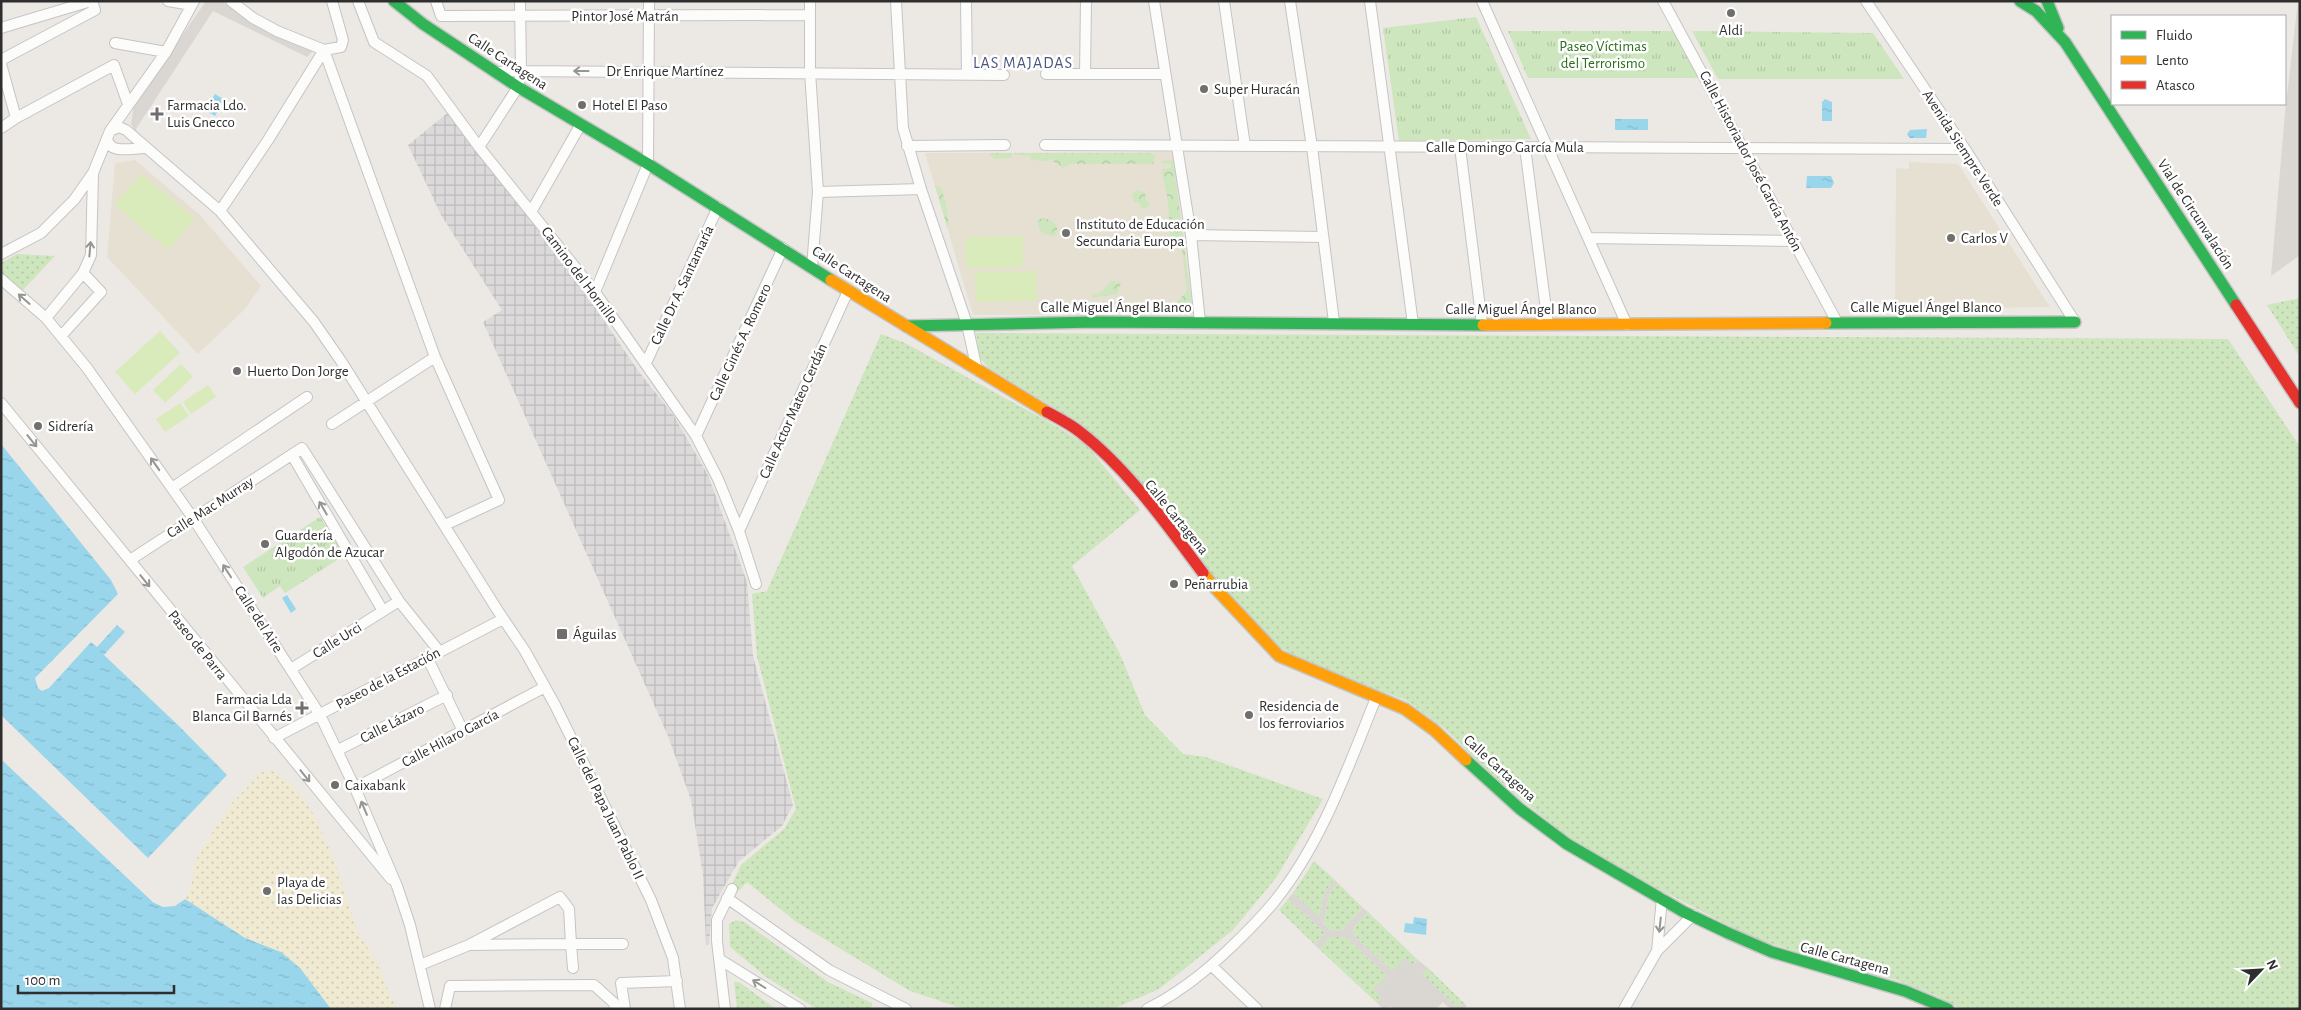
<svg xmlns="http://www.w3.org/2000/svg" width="2301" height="1010" viewBox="0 0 2301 1010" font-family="'Alegreya Sans',sans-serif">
<defs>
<pattern id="industrial-grid" width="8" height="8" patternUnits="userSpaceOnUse" patternTransform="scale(1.25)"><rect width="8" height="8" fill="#dcd9db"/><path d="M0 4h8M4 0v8" fill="none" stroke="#bdbbbc"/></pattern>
<pattern id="grass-dots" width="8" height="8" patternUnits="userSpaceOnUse" patternTransform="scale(1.25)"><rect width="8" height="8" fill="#cee6be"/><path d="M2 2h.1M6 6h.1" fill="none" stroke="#b1c6a4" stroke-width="1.8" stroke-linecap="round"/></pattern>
<pattern id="forest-crowns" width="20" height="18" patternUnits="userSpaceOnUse" patternTransform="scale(1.25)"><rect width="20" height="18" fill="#cee6be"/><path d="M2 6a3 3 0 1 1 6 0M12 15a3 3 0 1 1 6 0" fill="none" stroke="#b1c6a4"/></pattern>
<pattern id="sand-dots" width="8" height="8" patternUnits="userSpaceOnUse" patternTransform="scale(1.25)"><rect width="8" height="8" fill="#f0ead3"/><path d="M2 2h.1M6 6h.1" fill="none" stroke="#cec9b5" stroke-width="1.8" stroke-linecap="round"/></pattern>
<pattern id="park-tufts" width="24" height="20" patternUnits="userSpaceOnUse" patternTransform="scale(1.25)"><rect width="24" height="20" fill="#cee6be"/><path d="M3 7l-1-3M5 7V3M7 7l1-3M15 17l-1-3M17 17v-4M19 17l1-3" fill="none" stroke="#b1c6a4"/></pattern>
<pattern id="water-ripples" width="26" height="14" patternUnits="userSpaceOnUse" patternTransform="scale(1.25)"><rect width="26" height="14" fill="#99d6ec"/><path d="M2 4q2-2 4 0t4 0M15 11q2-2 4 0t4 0" fill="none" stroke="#84b8cb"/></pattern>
</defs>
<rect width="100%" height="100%" fill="#ece8e4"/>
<path fill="url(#industrial-grid)" d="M450,111l108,142 81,119 35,44 34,59 39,107 6,74 40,149 -11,21 -43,35 -27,47 -3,36 -3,1 -3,-70 -12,-75 -23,-64 -185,-414 19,-12 -61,-95 -33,-70z"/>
<path fill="#e6e0d3" d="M1173,152l21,162 -221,1 -48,-162z
M135,160l65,55 61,71 -16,23 -47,45 -91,-97 8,-94z
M1909,162l49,2 92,143 -155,2 1,-141 13,1z"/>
<path fill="url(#grass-dots)" d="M17,254l38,2 -33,35 -21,-18v-10z
M2300,298v59l-33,-52z
M976,333l1252,6 72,108v562h-339l-24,-13 -40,-16 -100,-28 -46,-15 -146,-76 -44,-28 -77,-66 -39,-38 -39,-29 -54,-19 -50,-20 -26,-16 -62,-68 -75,-96 -27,-29 -27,-25 -96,-59 -9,-10z
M881,334l24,9 158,87 24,16 53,64 -68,56 48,88 25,61 38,39 23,3 117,42 -47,79 -43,52 -74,59 -46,20h-149l-54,-18 -115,-70 -48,-39 -28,30 22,-47 43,-36 12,-20 -39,-153 -5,-62 15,-3z
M1314,861l21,19 -10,11 -6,27 -26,-25z
M1338,883l25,25 -21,22 -10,1 -9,-9 7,-30z
M1288,899l37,34 -11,11 -35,-34z
M1368,912l50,48 -5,5 -21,6 -38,-36 -1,-7z
M736,920l8,2 84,60 44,21v6h-55l-51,-32 -36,-30 -1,-23z
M1330,937h16l41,39 -6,21 -4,6 -58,-54z
M1428,968l36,35 -6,5 -36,-34z
M734,982h5l37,27h-39z"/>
<path fill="url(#forest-crowns)" d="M991,153h20l2,2 -2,3 -17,1 -4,-4z
M1015,153h136l4,3 -2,8h-83l-7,4 -13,-9 -3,2 -16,-1 -1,-4 -15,-1z
M1173,160l20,154h-49v-4h26l17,-19 -6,-50 -6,1 -5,-8 -2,-33 -6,-29v-3l8,-1 1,-2 -1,-3 -7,1 -2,-3z
M935,185l6,3 5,15 3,22 -2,1z
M1137,190l8,2 1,8 5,4 -7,5 -3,-1 -1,-5 -6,-1 -2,-7z
M1043,218l8,2 6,6v7l-2,3c-11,0 -17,-4 -18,-16z
M1111,281h5l-1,3 3,-3 3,2 -4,11 -26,4 2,-3 7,-2z"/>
<path fill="url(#sand-dots)" d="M273,771l26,20 16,26 19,42 24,73 18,29 20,48h-65l-31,-41 -19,-15 -36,-15 -60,-39 7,-16 3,-21 7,-14 30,-45 30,-31z"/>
<path fill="url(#park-tufts)" d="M1476,17l55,122 -132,2 -16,-113z
M1508,31h167l25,47h-172z
M1692,31l181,2 31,46h-186z
M320,517l25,38 -60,38 -5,-7 -17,12 -20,-31z"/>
<path fill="#d9eabb" d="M142,174l53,45 -27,31 -54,-46z
M1023,236v31l-57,1v-31z
M1036,271l1,30 -61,1 -1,-30z
M160,331l20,22 -45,41 -20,-22z
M181,364l12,13 -28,26 -12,-13z
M208,385l8,12 -25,17 -8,-12z
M180,403l9,13 -24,16 -9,-13z"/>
<path fill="#dad6d2" d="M206,1h15l47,32 45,18 -6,6 -94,-46 -77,118 3,8 -8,-13 3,-19z
M2298,1h2v254l-29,21 14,-163z
M1335,880l3,3 -8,9 -7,31 9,8 10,-1 21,-22 5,4 -15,16 1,7 38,36 14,-13 7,7 5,-5 10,8 -6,6 36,34 6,-5 3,3 -2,3h-15l-7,-7 -7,7h-43l-2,-2 -8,2 -6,-6 4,-6 -7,-8 13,-13 -41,-39h-16l-11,12 -5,-5 11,-11 -37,-34 5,-6 26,24 6,-26z"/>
<path fill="url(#water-ripples)" d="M215,94l10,6 -10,16 -10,-6z
M1825,99l7,3v19h-10v-19z
M1615,119h33v11h-33z
M1927,129l-1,9h-16l-3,-4 3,-4z
M1807,176h24l3,7 -3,5h-25z
M1,444l110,136 7,14 -83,84 3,10 4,3 7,-3 42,-46 6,5 20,-22 8,7 -21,23 76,72 47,48 -79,83 -147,-143z
M287,595l9,14 -5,4 -9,-15z
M1,759l152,143c13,7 20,5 32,-3l60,39 36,14 19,16 31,41h-330z
M1414,917l13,2 -1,16 -22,-3 1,-9 8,1z"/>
<path fill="#ece8e4" d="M1,757l153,143 9,5 11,-2 12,-6 -1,2 -10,7 -12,1 -10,-5 -152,-143z"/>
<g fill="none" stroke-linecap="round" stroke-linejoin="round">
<g stroke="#c5c4c5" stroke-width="12">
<path id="street" d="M168,1l24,4
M231,1l22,17 24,13 47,19 17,-3 2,-7 -11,-39
M358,1l16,41 53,34 52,71 116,145 101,144 22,43 21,52 17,53
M436,1l5,15
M810,1v71l8,120 -6,75
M896,1l7,127 18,61 46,135 10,46
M966,1l1,73
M1154,1l37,234 9,87
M1224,1l21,145
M1290,1l22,146 22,175
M1370,1l43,323
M1482,1l145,324
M1663,1l174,321
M1866,1l99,148 110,173
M441,16l369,-1
M1,28l90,-27
M115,43l51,9
M324,50l111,307 64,143 -54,25
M1,60l94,-50 -3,-9
M1,64l15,54
M499,72l17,-1 488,4
M1046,74h118
M1085,74l1,-73
M1,128l15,-10 98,-53 14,39
M110,131l9,-4 7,3 94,81 94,111 27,39 157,250 27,40 30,54 96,195 22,58 7,51
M107,138c2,17 25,10 38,10
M1045,145l920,4
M907,146l98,-1
M479,147l39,-60 3,-16 -1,-70
M1460,147l22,177
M1525,147l23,178
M818,192l103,-3
M220,211l48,-71 56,-90
M531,212l50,-88
M1191,235l132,2
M1588,238l206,3
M1,254l40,-21 33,-33 19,-27 17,-42 56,-79 28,-51
M1,279l45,39 41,50 106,150 127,197 35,73 42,98 13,39 20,84
M595,292l53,-128 1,-163
M46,318l37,-45 8,-18 2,-81
M62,335l39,-43 -18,-19
M646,363l72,-156
M1,403l390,476
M332,424l103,-67
M696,436l87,-188
M292,455l91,156
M172,488l135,-91
M739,531l109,-240
M130,560l172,-112 97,153 40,50
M427,657l36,74
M291,669l108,-68
M274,738l229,-119
M338,750l109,-55
M355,788l190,-101
M727,898l102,72 77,39
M1657,951l5,-53
M719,959l81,50
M420,965l49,-20 91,-48 9,12 2,35 -102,1
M1212,966l45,43
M573,968l-2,-24h52
M445,1009l5,-23 144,-1 20,18 1,6
M625,1009l-4,-26 56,-2
M725,1009l-8,-68v-21l15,-31
M1147,1009c30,-15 56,-35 80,-58 17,-16 33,-32 47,-49 48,-59 74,-135 102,-204
M1624,1009l33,-58 36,-36"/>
</g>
<g stroke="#c5c4c5" stroke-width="14">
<path id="fast" d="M394,1l29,23 95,63 130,77 183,116
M2020,1l16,10 29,31 171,263
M2047,1l11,27
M1826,323l249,-1
M906,326l190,-4 387,3
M1466,760l54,49 47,35 117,68 44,21 44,19 133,39 43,18"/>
</g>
<g stroke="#c5c4c5" stroke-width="14">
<path id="slow" d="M831,280l216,132
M1483,325l343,-2
M1203,573l12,15 64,68 126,53 29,21 32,30"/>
</g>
<g stroke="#c5c4c5" stroke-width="14">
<path id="jam" d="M2236,305l64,98
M1047,412c11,6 23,12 33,20 48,37 87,93 123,141"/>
</g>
<use href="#street" stroke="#fcfcfb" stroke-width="10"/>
<use href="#fast" stroke="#30b455" stroke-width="11"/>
<use href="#slow" stroke="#ff9f0a" stroke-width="11"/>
<use href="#jam" stroke="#e5322d" stroke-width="11"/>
</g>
<defs><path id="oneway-shaft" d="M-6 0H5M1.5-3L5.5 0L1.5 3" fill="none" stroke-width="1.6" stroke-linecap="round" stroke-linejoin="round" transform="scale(1.25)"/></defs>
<g stroke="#959594">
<use href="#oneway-shaft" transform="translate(581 71) rotate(-180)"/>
<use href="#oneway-shaft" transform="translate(90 249) rotate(-85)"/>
<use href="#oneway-shaft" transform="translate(24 299) rotate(-139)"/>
<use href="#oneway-shaft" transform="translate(32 441) rotate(51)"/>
<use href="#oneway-shaft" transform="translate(155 464) rotate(-125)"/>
<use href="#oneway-shaft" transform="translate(323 508) rotate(-120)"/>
<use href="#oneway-shaft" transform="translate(227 571) rotate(-123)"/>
<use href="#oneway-shaft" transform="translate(145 581) rotate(51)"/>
<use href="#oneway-shaft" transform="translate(305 776) rotate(51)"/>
<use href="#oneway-shaft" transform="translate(364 808) rotate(-113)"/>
<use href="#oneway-shaft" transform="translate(1660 925) rotate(96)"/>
<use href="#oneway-shaft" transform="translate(759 984) rotate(-148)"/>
</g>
<g fill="#706f6e" stroke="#fff" stroke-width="2">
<circle cx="1731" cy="13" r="5"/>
<circle cx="1204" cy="89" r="5"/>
<circle cx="582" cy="105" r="5"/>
<path d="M154.5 106.5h5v5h5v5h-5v5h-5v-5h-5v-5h5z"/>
<circle cx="1066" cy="233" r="5"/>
<circle cx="1951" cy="238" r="5"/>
<circle cx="237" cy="371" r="5"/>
<circle cx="38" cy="426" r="5"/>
<circle cx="265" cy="544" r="5"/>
<circle cx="1174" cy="584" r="5"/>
<rect x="556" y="628" width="12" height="12" rx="2.5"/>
<path d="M299.5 700.5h5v5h5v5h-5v5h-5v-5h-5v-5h5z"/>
<circle cx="1249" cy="715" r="5"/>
<circle cx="335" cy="785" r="5"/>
<circle cx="267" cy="891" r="5"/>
</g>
<g text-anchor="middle" stroke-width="5" stroke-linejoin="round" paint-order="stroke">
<g font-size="15" fill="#2e2e2e" stroke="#fff">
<text x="625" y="21">Pintor José Matrán</text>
<text transform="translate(508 61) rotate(33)" y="5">Calle Cartagena</text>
<text x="665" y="76">Dr Enrique Martínez</text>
<text x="1505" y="152">Calle Domingo García Mula</text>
<text transform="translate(1963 148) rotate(57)" y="5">Avenida Siempre Verde</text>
<text transform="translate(1751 161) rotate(62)" y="5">Calle Historiador José García Antón</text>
<text transform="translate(2196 214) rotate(57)" y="5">Vial de Circunvalación</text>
<text transform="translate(852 274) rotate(33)" y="5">Calle Cartagena</text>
<text transform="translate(580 275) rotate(53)" y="5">Camino del Hornillo</text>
<text transform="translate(682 285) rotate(-65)" y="5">Calle Dr A. Santamaría</text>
<text x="1116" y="312">Calle Miguel Ángel Blanco</text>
<text x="1926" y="312">Calle Miguel Ángel Blanco</text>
<text x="1521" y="314">Calle Miguel Ángel Blanco</text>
<text transform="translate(740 342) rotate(-65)" y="5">Calle Ginés A. Romero</text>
<text transform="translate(793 411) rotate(-66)" y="5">Calle Actor Mateo Cerdán</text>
<text transform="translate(210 507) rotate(-33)" y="5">Calle Mac Murray</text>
<text transform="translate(1177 517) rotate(51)" y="5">Calle Cartagena</text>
<text transform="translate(259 619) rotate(57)" y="5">Calle del Aire</text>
<text transform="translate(337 640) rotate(-32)" y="5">Calle Urci</text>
<text transform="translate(198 645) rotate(51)" y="5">Paseo de Parra</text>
<text transform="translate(388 678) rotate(-28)" y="5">Paseo de la Estación</text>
<text transform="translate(392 723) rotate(-27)" y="5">Calle Lázaro</text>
<text transform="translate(450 738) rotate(-28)" y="5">Calle Hilaro García</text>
<text transform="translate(1500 768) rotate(42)" y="5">Calle Cartagena</text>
<text transform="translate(606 808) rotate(64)" y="5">Calle del Papa Juan Pablo II</text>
<text transform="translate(1845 958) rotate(15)" y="5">Calle Cartagena</text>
</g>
<g font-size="15" fill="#2e2e2e" stroke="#fff" text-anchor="start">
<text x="1731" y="35" text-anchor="middle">Aldi</text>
<text x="1214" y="94">Super Huracán</text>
<text x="167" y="110">Farmacia Ldo.<tspan x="167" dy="17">Luis Gnecco</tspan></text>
<text x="592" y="110">Hotel El Paso</text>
<text x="1076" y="229">Instituto de Educación<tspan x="1076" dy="17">Secundaria Europa</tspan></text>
<text x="1961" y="243">Carlos V</text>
<text x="247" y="376">Huerto Don Jorge</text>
<text x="48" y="431">Sidrería</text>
<text x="275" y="540">Guardería<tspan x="275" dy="17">Algodón de Azucar</tspan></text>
<text x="1184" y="589">Peñarrubia</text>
<text x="573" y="639">Águilas</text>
<text x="292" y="704" text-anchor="end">Farmacia Lda<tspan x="292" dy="17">Blanca Gil Barnés</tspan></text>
<text x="1259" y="711">Residencia de<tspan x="1259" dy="17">los ferroviarios</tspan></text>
<text x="345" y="790">Caixabank</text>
<text x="277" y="887">Playa de<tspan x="277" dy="17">las Delicias</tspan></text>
</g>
<g font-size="15" fill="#2c6e1b" stroke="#fff">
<text x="1603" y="51">Paseo Víctimas<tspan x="1603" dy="17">del Terrorismo</tspan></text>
</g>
<g font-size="16" letter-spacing="1" fill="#4d5680" stroke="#fff">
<text x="1023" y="68">LAS MAJADAS</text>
</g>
</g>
<rect width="2301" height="1010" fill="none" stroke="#2e2e2e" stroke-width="5"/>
<rect x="2111" y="15" width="175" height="90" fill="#ffffff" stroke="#ababab"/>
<rect x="2121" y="31" width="25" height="8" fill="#30b455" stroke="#ababab"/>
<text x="2156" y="40" font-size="15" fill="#2e2e2e">Fluido</text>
<rect x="2121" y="56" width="25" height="8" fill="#ff9f0a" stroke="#ababab"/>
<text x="2156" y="65" font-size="15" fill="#2e2e2e">Lento</text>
<rect x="2121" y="81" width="25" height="8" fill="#e5322d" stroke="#ababab"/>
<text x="2156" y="90" font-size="15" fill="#2e2e2e">Atasco</text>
<g transform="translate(2261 970) rotate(65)" stroke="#ffffff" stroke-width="4" paint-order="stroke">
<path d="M0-4L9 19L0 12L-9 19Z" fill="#2e2e2e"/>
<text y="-8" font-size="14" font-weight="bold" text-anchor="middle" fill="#2e2e2e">N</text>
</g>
<path d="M18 985v8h156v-8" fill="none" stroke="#2e2e2e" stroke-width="2.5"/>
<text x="25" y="985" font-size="15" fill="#2e2e2e" stroke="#ffffff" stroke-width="4" paint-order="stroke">100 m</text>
</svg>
